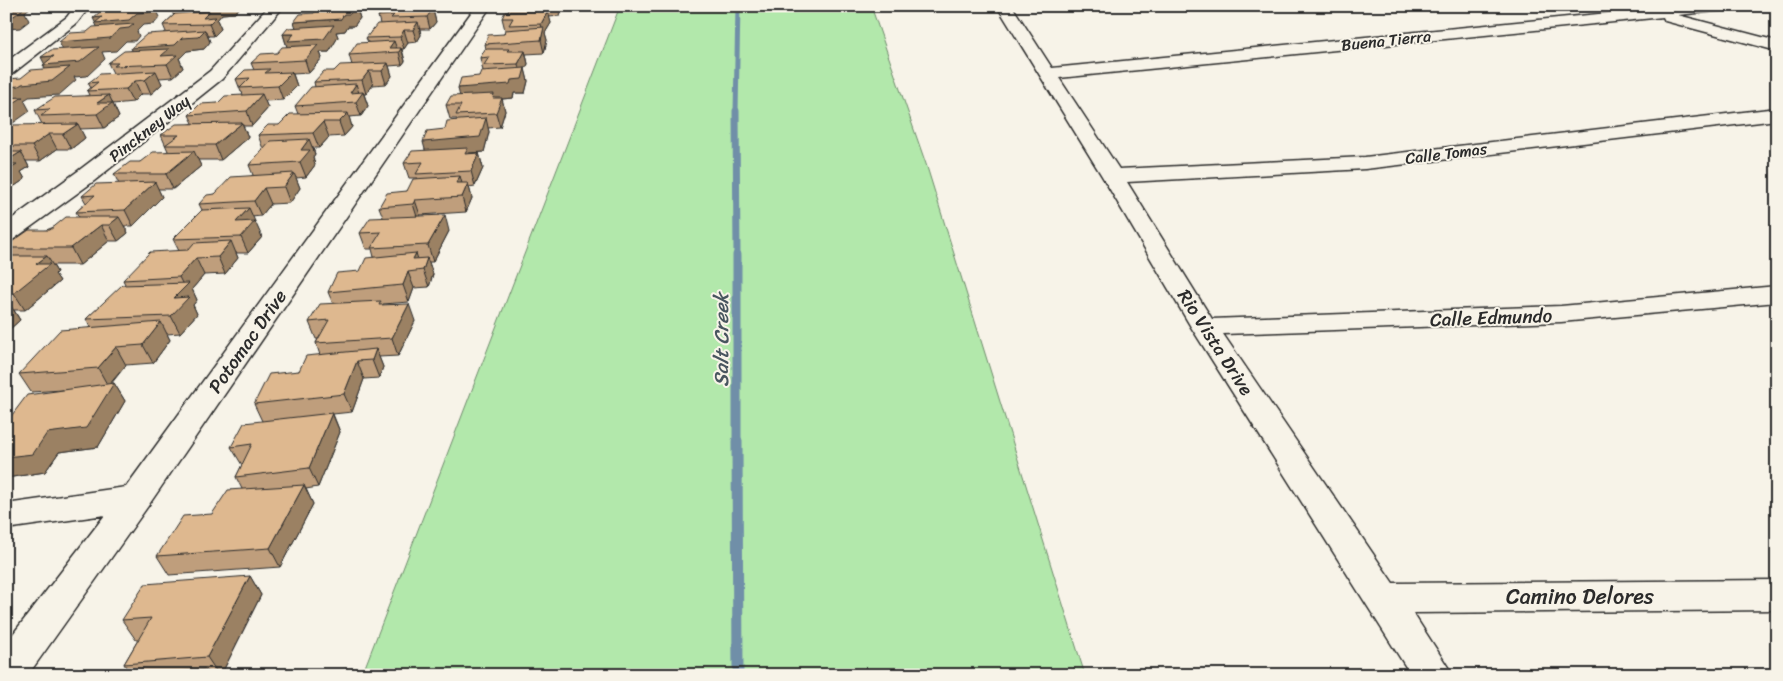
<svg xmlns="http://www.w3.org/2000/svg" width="1783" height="681" viewBox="0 0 1783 681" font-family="Sriracha,sans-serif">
<rect width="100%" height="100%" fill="#f7f3e8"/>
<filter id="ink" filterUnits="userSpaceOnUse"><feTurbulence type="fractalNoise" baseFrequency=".02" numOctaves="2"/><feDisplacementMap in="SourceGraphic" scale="10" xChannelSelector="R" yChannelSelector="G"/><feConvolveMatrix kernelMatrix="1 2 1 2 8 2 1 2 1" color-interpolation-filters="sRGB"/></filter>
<g filter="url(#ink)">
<path fill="#b2e8ab" stroke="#6e8a6b" d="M620,6h251l56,161 158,508h-723z"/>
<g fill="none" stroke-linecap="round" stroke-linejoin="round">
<path stroke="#708fa8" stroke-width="5" d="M736,112l2,-106"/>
<path stroke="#708fa8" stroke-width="7" d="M736,111l1,145"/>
<path stroke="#708fa8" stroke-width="9" d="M737,255v187"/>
<path stroke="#708fa8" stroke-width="11" d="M737,441l1,234"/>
<g stroke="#2b2b2b" stroke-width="3">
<path id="minor" d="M75,6h15l-13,17 -65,51 -6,1v-13l61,-45z
M269,6h15l-62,73 -128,102 -80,58 -8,2v-18l72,-52 132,-100z
M476,6h15l-343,500 -120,169h-22v-32l99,-128 -99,14v-25l120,-17z
M997,6h15l40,62 627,-62h54l-7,4 -48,5 99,26v10l-112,-30 -2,-4 -604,61 60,91 246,-12 412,-49v12l-412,49 -238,13 85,137 349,-13 216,-20v16l-216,20 -338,12 170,249 384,-3v30l-364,3 40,62h-42l-220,-348 -89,-151z"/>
</g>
<use href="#minor" fill="#f7f3e8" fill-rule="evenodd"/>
</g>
<path fill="#bf9e7b" stroke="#2b2b2b" d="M174,6h65l1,1 -5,6 -13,1 -5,6 4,9 -7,7h-6l2,6 -6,7 -17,2 -7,7h-1l4,10 -10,9 -14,1 3,6 -11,10h-10l-8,8 -20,2 6,13 -15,11 -24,1 5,9 -14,11h-14l-17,12h-14l3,6 -8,5 4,7 -19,13v-64l39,-4h-3l-7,-14 54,-15 -2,-4 4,-3 -3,-5 25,-10 -5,-10 58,-31 -3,-7 11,-10 -3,-6z
M314,6h46l-2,6 2,6 -6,8h-6l-3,5 -9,1 2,5 -9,15h-9l2,6 -13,15 -16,1 4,12 -14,14 -18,1 3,7 -16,18h-9l5,11 -27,23h-23l3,6 -28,23h-15l4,8 -29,29h-9l4,7 -10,8h-9l-29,24h-27l4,7 -2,2 5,7 -35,29h-11l6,10 -10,9h-4v-73h2l-2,-2v-8l73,-29 -3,-5 10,-9 -4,-7 37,-12 -5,-10 26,-12 28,-11 -7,-16 32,-12 -4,-8 29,-12 25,-8 -1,-3h-1l-5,-13 18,-9 -3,-7 26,-10 10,-6 -4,-13 13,-7 18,-14 2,-2z
M390,6h58v1l-14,1 -1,2 3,12 -6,7h-10l1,6 -4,7 -9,1 -4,6h-2l3,12 -3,4 -13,1 3,10 -6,8 -13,1 -7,9h-2l4,12 -7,10 -12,1 3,10 -8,9 -15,1 -10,11h-6l2,6 -2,3 2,8 -9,12 -10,1 4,10 -10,15 -19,1 -10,12 -9,1 10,20 -14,16h-12l2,5 -13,16 -21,1 -12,14 5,11 -4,5 4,9 -17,19 -13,1 3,6 -17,23 -27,2 -15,19 3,-1 11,18 -27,46 -39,5 -14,20 -39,6v-55l57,-33 -32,2 -12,-18 72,-47 -5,-8 39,-35 -2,-4 56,-29 -6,-12 29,-29 -3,-6 16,-10 38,-19 -4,-10 14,-16 -5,-14 21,-10 19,-11 -3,-8 20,-19 -1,-5 20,-11 18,-6 -3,-10 19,-13 -2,-4 14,-14 -2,-8 13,-9z
M508,6h55l-3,10 -11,1 2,6 -6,10 2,7 -3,13 -18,1 2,10 -3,5 3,12 -3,12h-11l-1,5 -11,1 3,12 -5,16 -12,1 1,4 -5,20 -15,1h10l4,15 -8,18 -6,1 3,11 -6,14 -46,3v1l29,15 -16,31h-4l4,12 -4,13 -15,1 -5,14 -26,2v1l32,16 -17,35 -19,1 4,10 -4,11 -15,1 -12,33 -19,2 7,18 -22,55 -12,2 7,15 -33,63 -111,8 -12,-19 55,-42 30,-25 -6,-12 6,-12 -11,-18 31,-26 -8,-17 66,-49 -4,-12 2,-4h-2l-7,-17 24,-18 -5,-12 32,-21 14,-14 -2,-8h-6l-6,-16 23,-16 -4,-10 28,-16 11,-13h-9l-5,-15 21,-13 20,-21 12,-9v-1h-7l-4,-14 14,-9 19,-20 4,-5 -3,-13 6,-9 -1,-5 19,-10 1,-4 -3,-12 7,-6z
M250,576l11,19 -40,80h-90l-7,-11 14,-24h-2l-14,-20z"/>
<path fill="#9b8164" stroke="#2b2b2b" d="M6,6h26l-7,6 4,9 -9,7 -12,1 3,6 -5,3z
M106,6h58l-7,5 3,6 -6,7 -11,1 -6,6 2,5 -4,5h-9l-10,10 -14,1 3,7 -18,17 -13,1 2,3 -17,15 -30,2 -3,2 -2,1 6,11 -24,17v-41l43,-9 -6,-13h2l-4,-8 24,-2 -6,-13 42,-7 -8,-17 17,-3z
M214,6h25l1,1 -5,6 -13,1 -5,6 4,9 -7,7 -5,-12 -33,-3 -5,-12z
M314,6h46l-2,6 2,6 -6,8h-6l-3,5 -9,1 2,5 -9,15h-9l2,6 -13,15 -4,-13 -18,-13 -4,-13h15l-4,-12 47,-3 -26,-8z
M425,6h2l2,7h1l-2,-7h6v2l-1,2 3,12 -6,7 -3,-12 -5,-7z
M558,6h5l-3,10z
M548,11l3,12 -6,10 2,7 -3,13 -3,-13 2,-9 -2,-7z
M418,22l3,13 -4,7 -4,-12z
M205,30l5,12 -6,7 -17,2 -7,7h-1l4,10 -10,9 -6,-13 -30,-3 -6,-13z
M404,30l4,13 -4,6 -4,-12z
M394,41l4,11 -9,-4z
M401,48l4,13 -3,4 -3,-13z
M525,51l3,13 -3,5 3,12 -3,12h-11l-1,5 -11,1 3,12 -5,16 -4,-14 -35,-11 -3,-14 53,-8 10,-3 -3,-13z
M388,63l4,13 -6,8 -4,-13z
M156,71l6,13 -11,10 -6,-14z
M369,71l4,14 -7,9 -4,-14z
M292,72l5,14 -14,14 -5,-14z
M135,81l6,13 -8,8 -7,-13z
M356,84l4,12 3,-4 5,14 -7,10 -5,-14 -6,-9z
M262,94l6,14 -16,18 -5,-15z
M109,95l10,22 -15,11 -7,-14v-11z
M348,113l4,14 -8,9 -5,-14z
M486,118l3,14 -5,20 -15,1 3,10 -45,-6 -4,-15z
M323,122l6,15 -10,11 -6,-15z
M242,123l6,14 -27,23 -6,-15z
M78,124l7,14 -14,11 -8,-15z
M49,134l8,15 -17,12 -8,-15z
M309,139l6,15 -2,3 2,8 -9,12 -6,-15 1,-12z
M194,151l7,15 -28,23 -7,-15z
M21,152l8,15 -8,5 4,7 -19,13v-31z
M479,153l4,15 -8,18 -4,-15z
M294,173l6,15 -10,15 -6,-16z
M460,176l4,15 -8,-8z
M155,182l7,15 -29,29 -8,-16z
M468,183l4,15 -6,14 -4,-15z
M264,188l7,16 -10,12 -7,-15z
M415,200l5,15 -2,5 -5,-16z
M249,208l13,29 -14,16 -7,-16 -5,-15z
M445,215l4,16 -16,31 -5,-17z
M119,217l9,16 -10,8 -9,-16z
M101,225l8,16 -29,24 -9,-17z
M231,241l7,17 -13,16 -7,-17z
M416,253l5,16 -8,-10z
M47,256l10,16 -2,2 5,7 -35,29 -11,-17 22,-29z
M196,258l8,17 -12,14 5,11 -4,5 4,9 -17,19 -9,-17 3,-18 10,-11 -5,-10z
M427,258l6,16 -4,13 -6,-17z
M408,272l6,16 -5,14 -6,-17z
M9,303l11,17 -10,9 -4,-7v-16z
M409,304l6,17 -17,35 -6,-18z
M161,322l9,18 -17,23 -10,-18z
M116,347l10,18 -18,21 -10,-18z
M376,349l7,18 -4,11 -7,-18z
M357,361l7,18 -12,33 -8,-18z
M114,383l11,18 -27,46 -39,5 -14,20 -39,6v-21l41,-24z
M332,413l8,19 -22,55 -9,-19z
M304,485l9,19 -33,63 -10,-19z
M250,576l11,19 -40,80h-2l-12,-18z
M206,669l4,6h-7z"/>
<path fill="#deb88f" stroke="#2b2b2b" d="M6,6h6l-4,4 15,-1 -9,7h-8z
M147,6h7l-5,6 -12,1 -8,7 -34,3 7,-6 -9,1 8,-7z
M174,6h40l-2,2 -38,3 3,-3 -6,1z
M356,6l-6,8h-6l-3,5 -47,3 6,-8 14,-1 4,-4z
M392,6h33l-3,4h10l-5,7 -36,1 3,-3 -16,1z
M210,11l-7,7 13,-1 -7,7 -46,1 12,-11z
M548,11l-7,13 -32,1 4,-7h-11l3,-6z
M418,22l-5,8h-9l-4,7 -34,1 11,-14z
M134,24l-5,4 -9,1 -10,9 -51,4 11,-9 17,-1 6,-5z
M334,25l-10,14 -36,2 6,-7h-11l5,-6z
M544,27l-3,13 -56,4 3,-9 16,-1 1,-4z
M205,30l-7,7 -16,1 -7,7 -44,3 16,-14z
M394,41l-5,7h12l-2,4 -50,3 8,-12z
M318,45l-13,15 -54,3 10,-9 16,-1 5,-6z
M99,47l-19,15 -37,3 11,-9 -13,1 10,-7z
M169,49l-8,7 16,-1 -10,9 -53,2 4,-3h-10l16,-12z
M485,49h24l-2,2h18l-7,13 -34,1 5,-8 -9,1z
M388,63l-6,8h-13l-7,9 -48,2 10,-11h10l6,-6z
M70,67l-18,14 -30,3 -3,2 -13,1v-8l15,-1 10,-8z
M525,68l-3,11 -11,1 -1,4 -52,4 3,-10 18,-2 2,-5z
M270,69l-5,4 27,-1 -14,14 -38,2 10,-10 -14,1 9,-9z
M156,71l-11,9 -10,1 -9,8 -39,2 11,-9 -10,1 12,-9z
M356,84l-6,9 13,-1 -7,10 -61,4 16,-19z
M262,94l-15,17 -58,4 11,-11 18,-1 7,-7z
M494,94l-1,4h9l-6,15 -40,2 5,-10h-15l5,-9z
M109,95l-12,8h15l-15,11 -56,2 9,-7 -15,1 20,-13z
M23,97l-17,11v-10z
M348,113l-9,9h-16l-10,11 -55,2 10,-10h11l11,-11z
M486,118l-6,19 -57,5 4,-11 18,-2 2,-8z
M242,123l-27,22h-50l14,-10h-18l15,-11z
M78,124l-15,10h-14l-17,12h-26v-18l5,-3z
M309,139l-8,11h9l-10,12 -51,3 21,-24z
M468,148l-3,6 14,-1 -8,18 -55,3 7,-12 -19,1 8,-12z
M194,151l-28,23h-52l16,-12h10l13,-10z
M6,152h15l-15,9z
M6,164h11l-11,7z
M294,173l-10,14 -20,1 -10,13 -55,3 8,-9 8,-1 16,-17z
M460,176l-4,7h12l-6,14 -47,3 -2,4 -34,3 8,-14 20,-2 6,-12z
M155,182l-30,28 -49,2 19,-17 -13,1 14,-12z
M249,208l-13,14 19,-1 -14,16 -68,2 29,-29z
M445,215l-17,30 -57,3 10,-16 -21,1 10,-15z
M66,217h53l-10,8h-8l-30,23h-65v-2l23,-16h21z
M231,241l-13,16 -22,1 -17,19 -56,3 27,-28 38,-2 6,-7z
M416,253l-3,6 14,-1 -4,12 -15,2 -5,13 -75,7 9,-19 23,-2 6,-13z
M6,256h41l-11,8h14l-36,29h-8z
M189,283l-15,15 15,-1 -18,19 -85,3 36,-34z
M381,301l-2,4 30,-1 -17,34 -76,5 13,-23 -20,2 11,-18z
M161,322l-18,23 -27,2 -18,21 -79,6 41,-44z
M376,349l-4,11 -15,1 -13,33 -90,10 15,-30 30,-3 7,-15z
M114,383l-28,45 -39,5 -14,21 -27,3v-34l21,-28z
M332,413l-23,55 -73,9 16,-33 -21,3 13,-24z
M304,485l-34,63 -113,8 26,-40 29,-2 16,-24z
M250,576l-43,81 -83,7 27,-46 -29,2 23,-36z
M206,669l-3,6h-54z"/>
</g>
<g text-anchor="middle" stroke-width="4" stroke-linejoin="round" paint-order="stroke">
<g font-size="16" fill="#2b2b2b" stroke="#f7f3e8">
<text transform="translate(1386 40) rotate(-6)" y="6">Buena Tierra</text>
<text transform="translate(149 128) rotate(-38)" y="6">Pinckney Way</text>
<text transform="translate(1446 153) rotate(-7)" y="6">Calle Tomas</text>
</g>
<g font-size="19" fill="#2b2b2b" stroke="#f7f3e8">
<text transform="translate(1491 317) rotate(-2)" y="7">Calle Edmundo</text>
<text transform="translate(247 341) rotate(-55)" y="7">Potomac Drive</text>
<text transform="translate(1216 342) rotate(57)" y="7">Rio Vista Drive</text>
</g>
<g font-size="20" font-style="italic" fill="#48555f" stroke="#f7f3e8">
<text transform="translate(721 340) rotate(-90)" y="7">Salt Creek</text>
</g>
<g font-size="22" fill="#2b2b2b" stroke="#f7f3e8">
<text x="1580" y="604">Camino Delores</text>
</g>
</g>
<rect width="1783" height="681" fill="none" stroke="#f7f3e8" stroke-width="25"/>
<rect x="12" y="12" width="1758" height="656" fill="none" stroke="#2b2b2b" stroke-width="2" filter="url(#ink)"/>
</svg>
